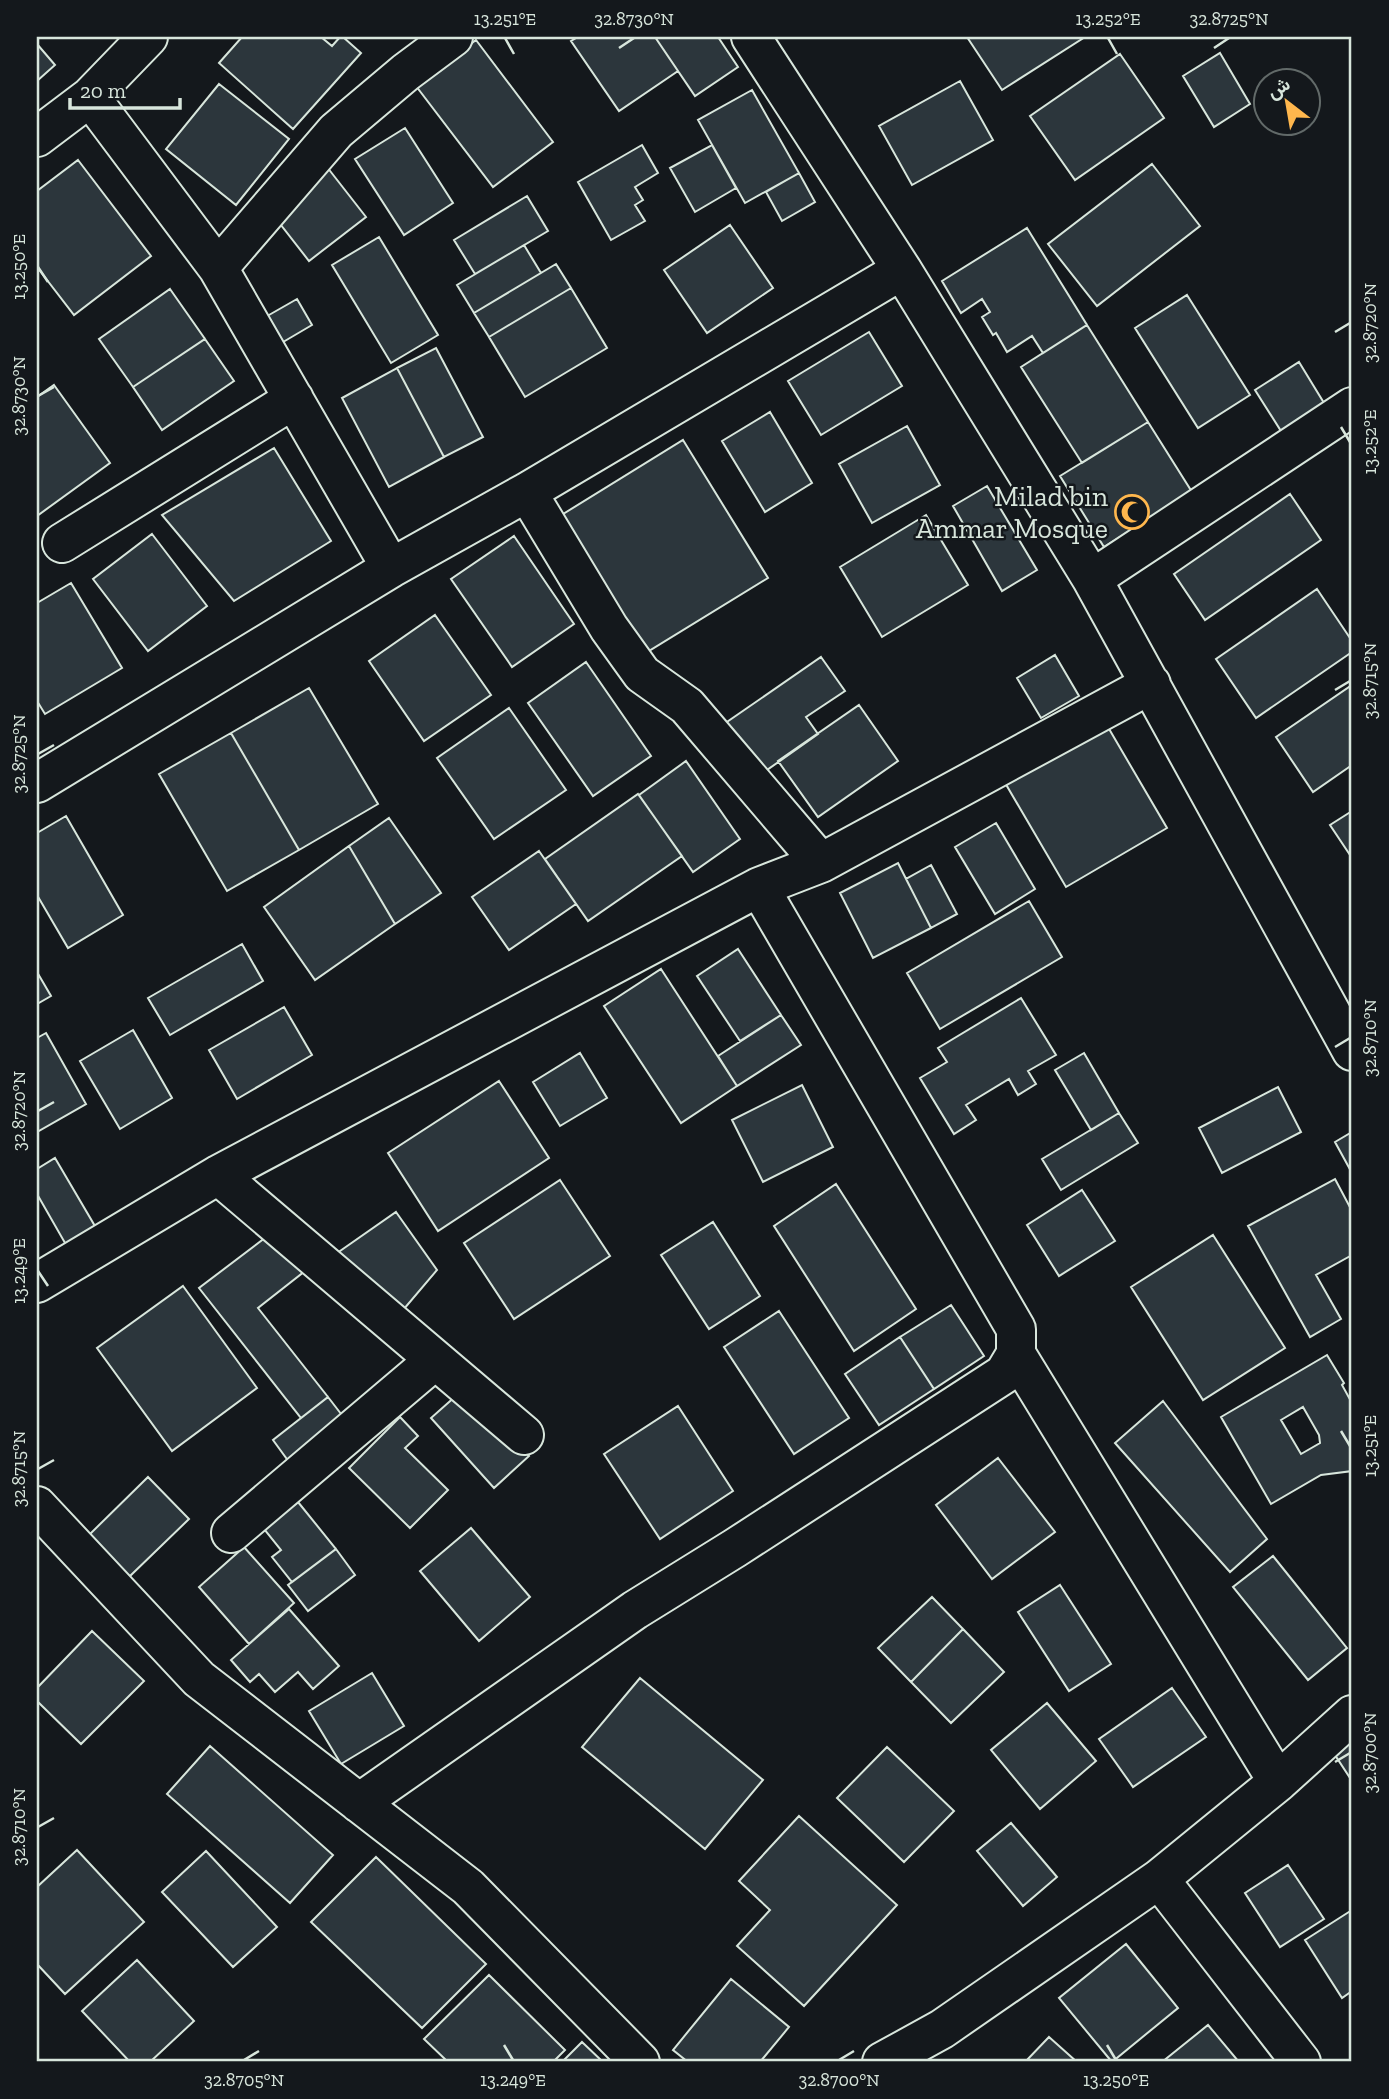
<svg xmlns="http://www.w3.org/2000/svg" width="1389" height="2099" viewBox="0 0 1389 2099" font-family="'Zilla Slab',Vazirmatn,serif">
<rect width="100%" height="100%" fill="#14181c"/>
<path fill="#2c363c" stroke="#d8e6dc" stroke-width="2" fill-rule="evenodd" d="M242,37h79l11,9 8,-9h3l18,16 -68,76 -74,-66z
M578,37h77l23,34 -59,40 -48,-70z
M655,37h63l20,30 -43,29z
M967,37h118l-83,53z
M476,40l77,102 -60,45 -77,-101z
M37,44l18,21 -18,16z
M1220,53l30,51 -36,23 -31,-51z
M1120,54l44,64 -89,62 -45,-64z
M960,81l33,59 -81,45 -33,-59z
M219,84l70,55 -53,66 -70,-56z
M752,90l47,83 -54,30 -47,-83z
M405,128l48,75 -49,32 -49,-76z
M642,145l16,28 -23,14 8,13 -8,5 10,16 -34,19 -33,-58z
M712,145l24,43 -41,24 -25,-44z
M78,160l73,96 -77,59 -37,-48v-76z
M1152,164l48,62 -103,80 -49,-62z
M327,167l39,50 -57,44 -39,-50z
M799,173l16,29 -33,19 -16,-29z
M527,196l21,35 -73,43 -21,-34z
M730,225l43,63 -66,45 -43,-63z
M1027,228l60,97 -44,28 -11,-17 -25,16 -11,-19 -3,2 -11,-18 8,-5 -8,-13 -21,14 -19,-32z
M379,237l59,98 -47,28 -59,-98z
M524,245l17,28 -67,40 -17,-28z
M556,264l15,24 -82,49 -15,-24z
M571,288l36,60 -82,49 -36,-60z
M170,289l35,50 -72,48 -34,-48z
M1187,295l63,100 -52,33 -63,-100z
M297,299l15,26 -34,20 -16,-26z
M1087,325l61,97 -66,41 -61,-96z
M869,332l33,54 -81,49 -33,-54z
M205,339l29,42 -72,49 -29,-43z
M436,348l47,89 -39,20 -47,-89z
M1299,362l25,41 -43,28 -26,-41z
M397,368l47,89 -55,30 -47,-89z
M54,385l56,78 -73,53v-119z
M770,412l42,71 -47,29 -43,-71z
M1148,422l44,70 -88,55 -44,-71z
M907,426l33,59 -68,38 -33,-59z
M683,440l85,138 -129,79 -84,-138z
M274,448l57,93 -97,60 -72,-86z
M987,486l50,84 -35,21 -49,-85z
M1290,494l31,46 -116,80 -31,-46z
M926,515l42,70 -86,52 -42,-70z
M152,534l55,72 -59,45 -55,-72z
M514,536l60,88 -62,43 -61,-88z
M71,583l51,85 -77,46 -8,-13v-98z
M1317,589l35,52v11l-96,66 -40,-59z
M435,615l56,80 -67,46 -55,-80z
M1055,655l24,41 -38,22 -24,-40z
M821,657l24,34 -39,26 12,17 -58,41 -36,-51z
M586,662l65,94 -58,40 -65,-93z
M1352,685v80l-39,27 -37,-55z
M309,688l69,116 -79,46 -68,-117z
M859,705l39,56 -80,56 -40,-56z
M509,708l57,82 -72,49 -57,-81z
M1105,722l62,106 -101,59 -62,-106z
M231,733l68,117 -72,41 -68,-117z
M686,761l54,78 -47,33 -54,-77z
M638,794l44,62 -94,65 -43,-62z
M1352,811v47l-22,-33z
M66,816l57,99 -55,33 -31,-53v-62z
M389,818l52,75 -46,31 -46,-78z
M996,823l39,66 -40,25 -40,-67z
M349,846l46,78 -80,56 -51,-73z
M539,851l37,53 -67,46 -37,-53z
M898,863l33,65 -58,30 -33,-65z
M931,865l26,49 -26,14 -25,-49z
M1029,901l33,56 -122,72 -33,-56z
M242,944l21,37 -93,54 -22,-37z
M738,949l43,66 -41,26 -43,-65z
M661,969l76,117 -56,37 -77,-117z
M37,972l14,24 -14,8z
M1021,998l35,57 -28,16 8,13 -18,11 -9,-16 -43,26 10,15 -22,14 -34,-56 27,-16 -9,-14z
M284,1007l28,48 -75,44 -28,-49z
M781,1015l20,30 -64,41 -19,-30z
M133,1030l39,68 -52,31 -40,-68z
M46,1033l40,71 -49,28v-94z
M580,1053l27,45 -47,28 -27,-44z
M1084,1053l35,60 -28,17 -36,-60z
M499,1081l50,77 -111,73 -50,-78z
M802,1085l31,62 -70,35 -31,-62z
M1278,1087l23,45 -79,41 -23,-45z
M1119,1113l19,30 -77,47 -19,-31z
M1352,1132v41l-17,-31z
M55,1158l44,75 -30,17 -32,-56v-25z
M1335,1179l17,32v44l-36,20 25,44 -31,18 -62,-111z
M560,1180l50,76 -96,63 -50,-76z
M836,1184l80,125 -62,42 -80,-125z
M1082,1190l33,51 -56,35 -32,-51z
M396,1212l41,58 -39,46 -68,-58z
M713,1222l47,74 -51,33 -48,-74z
M274,1231l31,40 -47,37 70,89 -27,21 -102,-130z
M1213,1235l72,113 -82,52 -72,-113z
M183,1286l74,102 -85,63 -75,-103z
M951,1305l33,51 -50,33 -34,-52z
M779,1311l70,107 -55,36 -70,-107z
M900,1337l34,52 -55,36 -34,-51z
M1327,1355l17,28 -2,2 10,18v68l-31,4 -50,29 -50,-87zM1303,1407l16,28 1,8 -19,11 -20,-34z
M466,1387l63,69 -35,32 -63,-70z
M328,1397l20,26 -56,43 -19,-26z
M1163,1401l104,138 -37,33 -115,-129z
M678,1406l55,85 -73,48 -56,-85z
M400,1417l18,19 -13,12 43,42 -38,38 -61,-60z
M998,1458l57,74 -63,47 -56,-74z
M148,1477l41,42 -60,58 -40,-42z
M298,1502l38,47 -44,33 -20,-25 9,-7 -17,-21z
M471,1528l59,69 -51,44 -59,-70z
M244,1547l50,56 -45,41 -50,-57z
M336,1549l19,26 -47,36 -20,-26z
M1273,1556l74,92 -39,32 -75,-93z
M1060,1585l51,79 -42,27 -51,-79z
M932,1597l31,32 -52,53 -33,-34z
M289,1609l50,57 -26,23 -15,-17 -23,20 -16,-18 -9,8 -19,-22z
M963,1629l41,43 -53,51 -40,-41z
M92,1631l52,50 -63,63 -44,-43v-13z
M372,1673l32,53 -63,38 -32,-53z
M640,1678l123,102 -58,69 -123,-102z
M1172,1688l34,49 -73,50 -34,-48z
M1047,1703l49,58 -56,48 -49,-59z
M1352,1740v41l-19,-29z
M210,1746l123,109 -43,48 -123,-109z
M887,1747l67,64 -50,51 -67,-64z
M799,1816l98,89 -93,101 -67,-60 33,-36 -31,-29z
M1011,1823l46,54 -34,29 -46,-55z
M77,1850l67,72 -79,72 -28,-30v-77z
M206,1851l71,76 -44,40 -71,-75z
M376,1857l110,107 -64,64 -111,-106z
M1288,1865l36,54 -44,28 -35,-54z
M1352,1910v81l-10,7 -37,-58z
M1126,1944l52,64 -66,54 -53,-64z
M137,1960l57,61 -44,41h-20l-48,-51z
M489,1975l76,75 -12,12h-105l-24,-23z
M731,1979l58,48 -29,35h-72l-15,-12z
M1208,2025l31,37h-77z
M1049,2037l28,25h-52z
M582,2042l21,20h-41z"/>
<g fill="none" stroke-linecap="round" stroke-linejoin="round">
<g stroke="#d8e6dc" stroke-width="42">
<path id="minor" d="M751,37l151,233 190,309 260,472
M90,97l128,171
M37,137l53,-40 58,-60
M527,492l82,136 33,46 45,32 134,157
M62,543l232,-144
M391,568l-173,-300 118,-137 70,-59 47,-35
M1092,579l260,-172
M37,783l354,-215 136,-76 375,-222
M218,1175l306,260
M37,1283l181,-108 541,-288 62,-24 330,-179
M1016,1354l262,428
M37,1506l162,173 269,208 172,175
M231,1533l204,-173
M359,1803l276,-193 100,-62 269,-174 12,-20v-25l-257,-442
M1159,1879l142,183
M882,2062l60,-33 217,-150 119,-97 74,-67"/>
</g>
<use href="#minor" stroke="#14181c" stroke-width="38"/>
</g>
<path fill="none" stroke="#d8e6dc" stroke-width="2.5" d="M505,38l9,16M1108,38l9,16M619,48l15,-10M1214,48l15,-10M38,267l10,15M1335,332l15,-9M38,396l16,-9M1341,427l9,15M1335,690l15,-9M38,754l16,-9M1335,1047l15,-9M38,1111l16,-9M38,1271l10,15M1341,1431l9,15M38,1469l16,-9M1335,1762l15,-9M38,1827l16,-9M504,2045l9,15M1107,2045l9,15M244,2060l15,-9M839,2060l15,-9"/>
<defs>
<g id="mosque-ring" transform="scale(1.75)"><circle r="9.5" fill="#14181c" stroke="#ffb74d" stroke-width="1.5"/><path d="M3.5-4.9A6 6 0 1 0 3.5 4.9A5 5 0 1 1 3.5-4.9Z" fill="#ffb74d"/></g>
</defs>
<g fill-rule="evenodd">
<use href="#mosque-ring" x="1132" y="512"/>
</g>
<g text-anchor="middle" stroke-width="5" stroke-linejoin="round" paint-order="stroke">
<g font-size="28" fill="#d8e6dc" stroke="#14181c" text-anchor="end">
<text x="1108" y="506">Milad bin<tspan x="1108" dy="32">Ammar Mosque</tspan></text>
</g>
</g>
<rect width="1389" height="2099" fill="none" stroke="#14181c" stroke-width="77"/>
<g transform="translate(1287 102) rotate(329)"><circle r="33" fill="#14181c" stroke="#626a69" stroke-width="2"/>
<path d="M0-5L12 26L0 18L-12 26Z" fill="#ffb74d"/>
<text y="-10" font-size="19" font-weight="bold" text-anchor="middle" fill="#d8e6dc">ش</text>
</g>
<path d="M70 98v10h110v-10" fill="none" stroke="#d8e6dc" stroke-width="3.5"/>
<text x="80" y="98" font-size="21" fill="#d8e6dc" stroke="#14181c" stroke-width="5" paint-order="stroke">20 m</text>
<rect x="38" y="38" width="1312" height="2022" fill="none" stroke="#d8e6dc" stroke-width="2.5"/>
<g font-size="18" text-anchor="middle" fill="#d8e6dc">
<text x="505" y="25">13.251°E</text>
<text x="634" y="25">32.8730°N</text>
<text x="1108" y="25">13.252°E</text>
<text x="1229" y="25">32.8725°N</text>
<text transform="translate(19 267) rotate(-90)" y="6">13.250°E</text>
<text transform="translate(1370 323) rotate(-90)" y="6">32.8720°N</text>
<text transform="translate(19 396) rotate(-90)" y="6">32.8730°N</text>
<text transform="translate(1370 442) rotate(-90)" y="6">13.252°E</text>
<text transform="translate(1370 681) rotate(-90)" y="6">32.8715°N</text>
<text transform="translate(19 754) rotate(-90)" y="6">32.8725°N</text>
<text transform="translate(1370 1038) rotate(-90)" y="6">32.8710°N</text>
<text transform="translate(19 1111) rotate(-90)" y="6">32.8720°N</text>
<text transform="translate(19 1271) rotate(-90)" y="6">13.249°E</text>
<text transform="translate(1370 1446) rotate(-90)" y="6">13.251°E</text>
<text transform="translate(19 1469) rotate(-90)" y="6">32.8715°N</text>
<text transform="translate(1370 1753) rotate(-90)" y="6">32.8700°N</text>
<text transform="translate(19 1827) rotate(-90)" y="6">32.8710°N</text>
<text x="244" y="2086">32.8705°N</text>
<text x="513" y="2086">13.249°E</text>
<text x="839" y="2086">32.8700°N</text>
<text x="1116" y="2086">13.250°E</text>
</g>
</svg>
